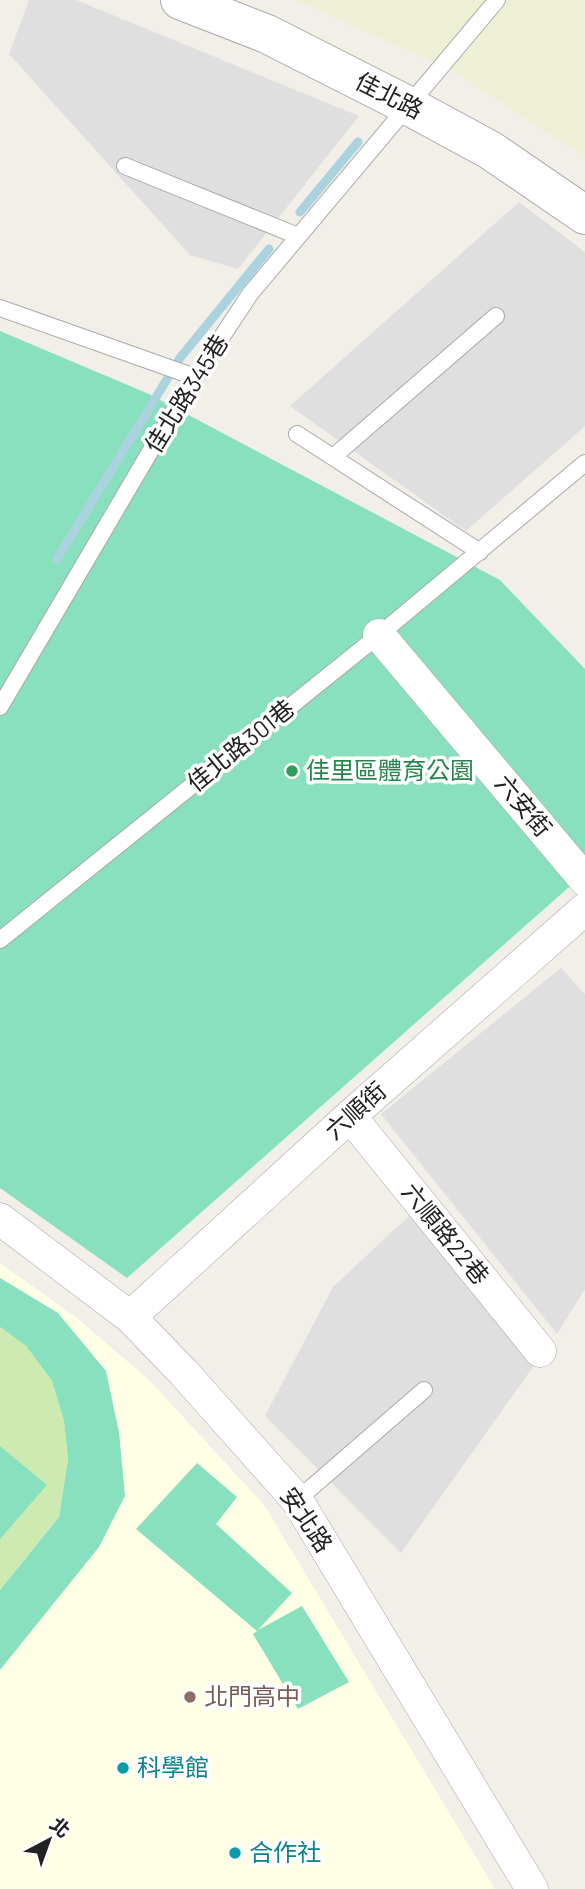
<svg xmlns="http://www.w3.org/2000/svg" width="585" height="1889" viewBox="0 0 585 1889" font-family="Barlow,'Noto Sans TC',sans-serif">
<rect width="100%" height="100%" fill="#f2efe9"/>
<path fill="#e0dfdf" d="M29,0h47l283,116 -121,153 -48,-14 -181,-201z
M519,202l66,50v174l-119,105 -176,-125z
M561,968l24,26v295l-28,45 -176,-220z
M411,1214l124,150 -134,189 -136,-137 68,-129z"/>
<path fill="#ffffe5" d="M0,1263l77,55 74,64 113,123 231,384h-495z"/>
<path fill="#eef0d5" d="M296,0h289v154l-34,-18 -99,-65z"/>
<path fill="#cdebb0" d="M0,1327l26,19 26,35 12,40 4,38 -9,58 -59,73z"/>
<path fill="#88e0be" d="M0,331l149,63 351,186 85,89v204l-458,405 -127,-90z
M0,1278l58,35 48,58 13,61 6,64 -26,51 -99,123v-80l59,-73 9,-58 -4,-38 -12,-40 -26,-35 -26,-19z
M0,1446l47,39 -47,54z
M197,1463l40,34 -21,27 76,69 -34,37 44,-24 47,76 -51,27 -45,-75 4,-3 -121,-102z"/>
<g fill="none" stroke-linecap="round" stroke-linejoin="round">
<path stroke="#aad3df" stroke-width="9" d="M300,212l58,-70
M57,559l123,-201 89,-109"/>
<g stroke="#a9a9a9" stroke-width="18">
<path id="service" d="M125,166l173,70
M0,308l195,69
M297,434l183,118
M333,457l163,-141
M0,707l181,-308 69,-105 247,-294
M0,940l379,-305 206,-172
M297,1500l127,-110"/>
</g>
<g stroke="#a9a9a9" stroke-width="33">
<path id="minor" d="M379,635l206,245
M350,1116l190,235
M0,1219l130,98 54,56 113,127 235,389
M130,1317l220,-201 235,-207"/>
</g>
<g stroke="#a9a9a9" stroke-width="40">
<path id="tertiary" d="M180,0l87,34 140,71 83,45 95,65"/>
</g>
<use href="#service" stroke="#fff" stroke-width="16"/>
<use href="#minor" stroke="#fff" stroke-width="32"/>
<use href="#tertiary" stroke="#fff" stroke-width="38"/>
</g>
<circle fill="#2e9e5b" stroke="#fff" stroke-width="2.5" cx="292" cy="771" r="7"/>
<circle fill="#8d6e63" stroke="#fff" stroke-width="2.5" cx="190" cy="1697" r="7"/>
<g fill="#0f9aa8" stroke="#fff" stroke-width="2.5">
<circle cx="123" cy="1768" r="7"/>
<circle cx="235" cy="1853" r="7"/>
</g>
<g text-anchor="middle" stroke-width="7" stroke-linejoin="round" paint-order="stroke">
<g font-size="24" fill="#222" stroke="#fff">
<text transform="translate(389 96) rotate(27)" y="8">佳北路</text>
<text transform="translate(187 394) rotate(-58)" y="8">佳北路345巷</text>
<text transform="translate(241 746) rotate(-39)" y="8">佳北路301巷</text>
<text transform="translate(523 806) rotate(50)" y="8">六安街</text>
<text transform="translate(356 1111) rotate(-42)" y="8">六順街</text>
<text transform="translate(445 1234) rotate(51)" y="8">六順路22巷</text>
<text transform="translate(306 1520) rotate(56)" y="8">安北路</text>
</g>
<g font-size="24" fill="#27864d" stroke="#fff" text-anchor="start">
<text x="306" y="779">佳里區體育公園</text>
</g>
<g font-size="24" fill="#785e54" stroke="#fff" text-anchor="start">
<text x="204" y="1705">北門高中</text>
</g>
<g font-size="24" fill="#0d838f" stroke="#fff" text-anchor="start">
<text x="137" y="1776">科學館</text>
<text x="249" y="1861">合作社</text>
</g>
</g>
<g transform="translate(49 1840) rotate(41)" stroke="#ffffff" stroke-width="5" paint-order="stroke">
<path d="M0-5L12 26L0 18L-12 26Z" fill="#222222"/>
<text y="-10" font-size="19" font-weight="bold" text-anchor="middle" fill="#222222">北</text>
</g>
</svg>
